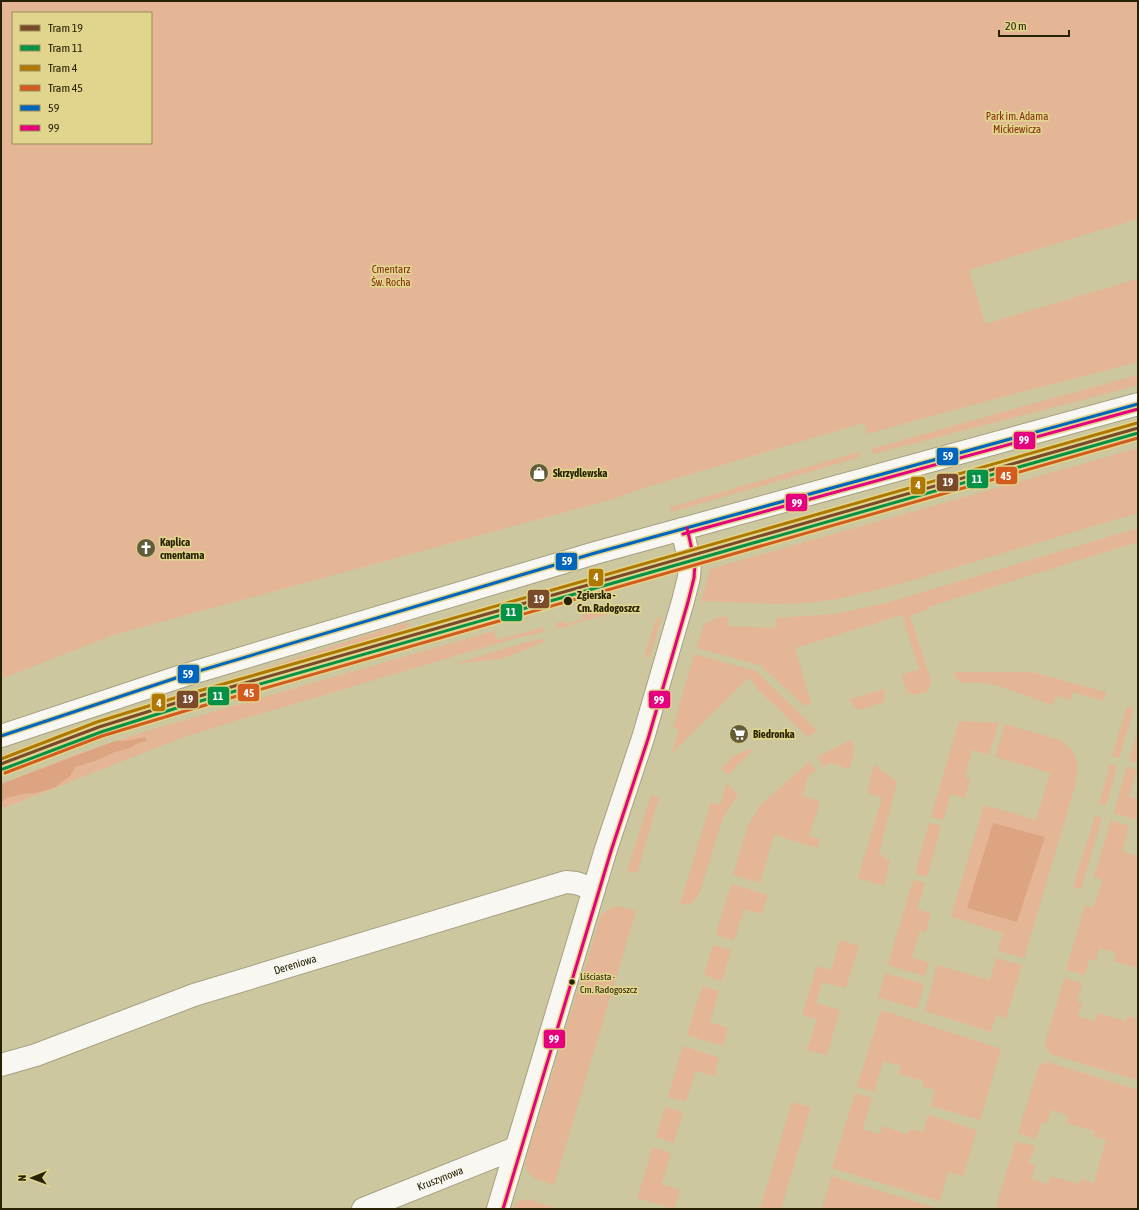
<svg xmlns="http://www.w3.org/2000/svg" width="1139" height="1210" viewBox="0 0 1139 1210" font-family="'Asap Condensed',sans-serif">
<rect width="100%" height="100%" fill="#cdc7a0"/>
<path fill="#e4b696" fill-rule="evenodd" d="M1,1h1137v218l-169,51 16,54 152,-45 1,83 -166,43 -105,29 -3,-11 -217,64 -34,12 -500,136 -112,44zM13,13h138v130h-138z
M1138,375v10l-25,7 -240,62 -2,-5 149,-42z
M1138,448v65l-256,76 -50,11 -25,3 -31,1 -75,-3 9,-32z
M859,452l1,5 -188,55 -2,-5z
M1138,528v14l-210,65v2l-18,7 19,58 2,8 -4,10c-22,5 -19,3 -25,-17l17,-6 -17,-54 -107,33 16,56 -7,2 -44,-41 -63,-17 7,-24 15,-7h9v9l47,2 1,-10 58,-4 52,-11z
M610,607l2,5 -5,2 -50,15 -1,-6 8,-2 1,3 18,-5 -1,-4z
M662,616l-12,40 -6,2 12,-39z
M408,622l2,9 -288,83 -121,45v-4l132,-47 104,-31z
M543,627l1,5 -35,8 -293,87 -32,10 -183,72v-25l79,-31 70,-23 344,-99 3,9z
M543,639l1,3 -34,14 -11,3 -42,5v-1l70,-21z
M694,654l62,17 62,60 -10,6 -53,-50 1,-1 -8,-8 -77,76 8,-24 -6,-2z
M953,672h79l74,20 -2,9 -31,-9 -2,8 -15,-4 -3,9 -54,-19 -13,-3h-23l-6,-4z
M884,689l1,10 -3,4 -22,7c-6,-2 -8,-6 -10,-11z
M1127,707l7,2 -15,49 -7,-2z
M959,721l40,2 -10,32 -17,-5 -7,27 5,2 -5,19 -14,-4 -8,26 -12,-3z
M1005,724l55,16c9,5 16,15 18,26 0,5 -2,11 -2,17l-52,175 -26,-7 5,-18 -52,-16 33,-112 52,15 14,-47 -55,-16z
M1138,729v34l-9,-2z
M851,740c6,9 1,19 -2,29l-18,-6 -8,4 -6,-10z
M755,748l-27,27 -7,-6 13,-14z
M810,761l6,10 -7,4 -7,21 18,5 -11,35 11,3 -2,9 -44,-13 -14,48 -27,-8 15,-50 13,-20z
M874,764l23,18 -18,71 11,8 -6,25 -26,-8 24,-80 -15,-5z
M1110,764l7,2 -11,40 -7,-2z
M1127,767l10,3 -8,26 9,3v21l-24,-7z
M727,783l11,12 -15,22 -23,75c-6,10 -7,14 -20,12l31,-102 9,3z
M651,795l8,3 -22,75 -10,-2z
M1095,816l7,2 -21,71 -8,-2z
M1111,820l18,6 -7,25 16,6v111l-24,-7 2,-8 -17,-5 -4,13 -6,-2 -4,16 -19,-5 19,-65 8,3 10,-28 -9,-3z
M929,823l12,3 -14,51 -12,-3z
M913,880l12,3 -8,26 14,4 -5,19 -6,-2 -8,27 17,6 -4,13 -37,-11z
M731,884l37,11 -6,19 -18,-5 -10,31 -18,-5z
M617,906l19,5 -82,274 -19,-6 -7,-6 -3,-10 76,-248 8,-6z
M840,940l19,6 -13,42 -24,-6 -6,21 24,7 -13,45 -20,-5 10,-31 -15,-4 15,-49 14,4z
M713,945l18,5 -9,31 -18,-6z
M996,958l26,7 -16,53 -10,-3 -5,17 -66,-21 12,-46 53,15z
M885,973l39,11 -7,25 -39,-12z
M1064,978l18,5 -5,18 5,2 -4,13 17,5 3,-8 28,8 2,-5 10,3v61l-88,-26 -5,-10z
M702,986l17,5 -9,31 18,6 -5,18 -36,-11z
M881,1010l120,39 -21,71 -49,-14 4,-16 -13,-4 2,-5 -26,-7 3,-8 -18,-5 -9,31 -17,-5z
M683,1046l36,12 -5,18 -18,-5 -10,31 -18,-5z
M1048,1062l90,28v119h-140l-2,-2 20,-66 19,5 -6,17 6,2 -4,14 17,5 3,-8 28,8 2,-5 13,4 12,-43 -13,-4 1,-5 -28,-8 2,-8 -17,-5 -4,13 -5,-1 -6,17 -18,-6 21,-67z
M855,1093l17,5 -9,31 17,5 2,-8 26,8 2,-5 13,3 5,-17 49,15 -14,46 -15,-4 -8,29 -108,-33z
M792,1102l19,5 -30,102h-21z
M665,1107l18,5 -9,31 -18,-6z
M653,1147l18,6 -9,31 18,6 -6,19 -37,-11z
M832,1176l104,32v1h-114z
M528,1199l30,10h-45c2,-8 7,-9 15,-10z"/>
<path fill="#dca481" d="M145,737l2,4 -6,1 -11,6 -15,4 -20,9 -20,6 -5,9 -16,12 -19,5 -13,1 -16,4 -5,5v-19l114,-43h11z
M993,823l52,14 -28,85 -50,-14z"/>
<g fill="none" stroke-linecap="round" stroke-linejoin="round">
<g stroke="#a5a081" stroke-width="24">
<g id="minor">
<path id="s1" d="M1,1065l35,-10 158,-60 372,-113 10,1 18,6"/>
<path id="s2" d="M363,1209l153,-61"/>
<path d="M498,1209l108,-360 37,-111 40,-137 6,-24 1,-14 -8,-34"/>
</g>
</g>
<g stroke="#a5a081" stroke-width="24">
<path id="major" d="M1,736l181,-60 413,-123 543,-149"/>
</g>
<use href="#minor" stroke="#f8f7f1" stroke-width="22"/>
<use href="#major" stroke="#f8f7f1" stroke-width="22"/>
<g stroke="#e1d48c" stroke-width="6">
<path id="bus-1" d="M1,736l181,-60 413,-123 543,-149"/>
</g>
<g stroke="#e1d48c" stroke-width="6">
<path id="bus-2" d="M683,534l455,-125
M503,1209l108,-358 37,-112 40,-137 6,-24 1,-15 -8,-35"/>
</g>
<use href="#bus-1" stroke="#0065bd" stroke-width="3"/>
<use href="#bus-2" stroke="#e5007d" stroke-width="3"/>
<g stroke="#e1d48c" stroke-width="6">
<path id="tram-1" d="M1,764l98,-37 83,-26 956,-273"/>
</g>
<g stroke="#e1d48c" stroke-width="6">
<path id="tram-2" d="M3,769l98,-37 82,-26 955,-273"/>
</g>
<g stroke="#e1d48c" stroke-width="6">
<path id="tram-3" d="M1,759l96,-37 84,-26 956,-273"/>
</g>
<g stroke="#e1d48c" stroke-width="6">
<path id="tram-4" d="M5,773l97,-37 83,-25 953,-273"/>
</g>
<use href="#tram-1" stroke="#7a4b2a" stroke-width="3"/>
<use href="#tram-2" stroke="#069245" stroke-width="3"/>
<use href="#tram-3" stroke="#af7801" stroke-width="3"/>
<use href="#tram-4" stroke="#d45b1e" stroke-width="3"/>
</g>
<defs>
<g id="shop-disc" transform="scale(1)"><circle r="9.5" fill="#625c3b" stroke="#e1d48c"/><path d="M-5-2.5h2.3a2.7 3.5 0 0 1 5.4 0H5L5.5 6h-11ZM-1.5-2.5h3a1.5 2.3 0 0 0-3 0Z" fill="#fff"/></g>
<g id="church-disc" transform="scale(1)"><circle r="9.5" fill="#625c3b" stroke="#e1d48c"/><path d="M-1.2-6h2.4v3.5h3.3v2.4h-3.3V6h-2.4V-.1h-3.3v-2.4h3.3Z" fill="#fff"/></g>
<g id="supermarket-disc" transform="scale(1)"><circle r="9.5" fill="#625c3b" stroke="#e1d48c"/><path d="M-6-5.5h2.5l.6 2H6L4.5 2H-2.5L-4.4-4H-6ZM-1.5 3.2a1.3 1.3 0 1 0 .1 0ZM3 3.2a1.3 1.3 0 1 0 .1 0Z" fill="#fff"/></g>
</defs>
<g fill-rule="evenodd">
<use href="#shop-disc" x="539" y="473"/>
<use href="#church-disc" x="146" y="548"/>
<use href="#supermarket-disc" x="739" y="734"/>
</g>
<g fill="#282204" stroke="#e1d48c" stroke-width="1.5">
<circle cx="568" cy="601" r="5"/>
<circle cx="572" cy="982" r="3.5"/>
</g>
<g text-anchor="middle" stroke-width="3.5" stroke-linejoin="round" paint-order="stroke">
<g font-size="10" fill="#282204" stroke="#e1d48c" text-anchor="start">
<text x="580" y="980">Liściasta -<tspan x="580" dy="13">Cm. Radogoszcz</tspan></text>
</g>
<g font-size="11" fill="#842e0d" stroke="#e1d48c">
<text x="1017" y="120">Park im. Adama<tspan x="1017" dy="13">Mickiewicza</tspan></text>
<text x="391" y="273">Cmentarz<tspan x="391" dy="13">Św. Rocha</tspan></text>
</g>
<g font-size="11" font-weight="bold" fill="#282204" stroke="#e1d48c" text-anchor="start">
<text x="553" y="477">Skrzydlewska</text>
<text x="160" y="546">Kaplica<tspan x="160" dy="13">cmentarna</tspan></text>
<text x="753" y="738">Biedronka</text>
</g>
<g font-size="11" font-weight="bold" fill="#282204" stroke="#e1d48c" text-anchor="start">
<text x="577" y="599">Zgierska -<tspan x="577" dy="13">Cm. Radogoszcz</tspan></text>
</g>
<g font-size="11" fill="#282204" stroke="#e1d48c">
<text dy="4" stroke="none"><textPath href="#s1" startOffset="311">Dereniowa</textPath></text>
<text dy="4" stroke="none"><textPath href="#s2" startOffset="83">Kruszynowa</textPath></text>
</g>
</g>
<g stroke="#e1d48c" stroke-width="1.5">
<rect x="1013" y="431" width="23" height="19" rx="4" fill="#e5007d"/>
<rect x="936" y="447" width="23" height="19" rx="4" fill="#0065bd"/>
<rect x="995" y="466" width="23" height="19" rx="4" fill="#d45b1e"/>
<rect x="966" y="469" width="23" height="20" rx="4" fill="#069245"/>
<rect x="936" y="473" width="23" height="19" rx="4" fill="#7a4b2a"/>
<rect x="910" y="476" width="16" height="19" rx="4" fill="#af7801"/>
<rect x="785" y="493" width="23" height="19" rx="4" fill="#e5007d"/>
<rect x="555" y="552" width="23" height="19" rx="4" fill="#0065bd"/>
<rect x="588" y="568" width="16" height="19" rx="4" fill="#af7801"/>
<rect x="527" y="589" width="23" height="20" rx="4" fill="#7a4b2a"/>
<rect x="500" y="603" width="23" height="19" rx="4" fill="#069245"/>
<rect x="177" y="664" width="23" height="20" rx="4" fill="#0065bd"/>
<rect x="237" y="683" width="23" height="19" rx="4" fill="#d45b1e"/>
<rect x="207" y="686" width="23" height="20" rx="4" fill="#069245"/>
<rect x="176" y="690" width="23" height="19" rx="4" fill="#7a4b2a"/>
<rect x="648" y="690" width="23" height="19" rx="4" fill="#e5007d"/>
<rect x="151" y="693" width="15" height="19" rx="4" fill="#af7801"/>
<rect x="543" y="1029" width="23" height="20" rx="4" fill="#e5007d"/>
</g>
<g font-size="11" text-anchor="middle" font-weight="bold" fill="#fff">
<text x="1024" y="444">99</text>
<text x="948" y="460">59</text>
<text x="1006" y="480">45</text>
<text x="977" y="483">11</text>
<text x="948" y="486">19</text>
<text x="918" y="489">4</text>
<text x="797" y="507">99</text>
<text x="567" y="565">59</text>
<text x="596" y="581">4</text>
<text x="539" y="603">19</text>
<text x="511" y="616">11</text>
<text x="188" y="678">59</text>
<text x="249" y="697">45</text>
<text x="218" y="700">11</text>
<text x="188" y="703">19</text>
<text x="659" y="704">99</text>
<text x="159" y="707">4</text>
<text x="554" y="1043">99</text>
</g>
<rect width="1139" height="1210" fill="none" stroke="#282204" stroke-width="4"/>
<rect x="12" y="12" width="140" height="132" fill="#e1d48c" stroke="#978d56"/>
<rect x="20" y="25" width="20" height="6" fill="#7a4b2a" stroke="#978d56"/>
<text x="48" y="32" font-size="12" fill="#282204">Tram 19</text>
<rect x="20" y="45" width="20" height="6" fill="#069245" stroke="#978d56"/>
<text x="48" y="52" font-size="12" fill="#282204">Tram 11</text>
<rect x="20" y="65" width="20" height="6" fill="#af7801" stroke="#978d56"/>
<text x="48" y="72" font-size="12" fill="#282204">Tram 4</text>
<rect x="20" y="85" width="20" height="6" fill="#d45b1e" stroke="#978d56"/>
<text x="48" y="92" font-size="12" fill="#282204">Tram 45</text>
<rect x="20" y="105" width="20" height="6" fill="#0065bd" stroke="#978d56"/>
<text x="48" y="112" font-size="12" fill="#282204">59</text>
<rect x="20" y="125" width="20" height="6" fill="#e5007d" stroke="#978d56"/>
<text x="48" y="132" font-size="12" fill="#282204">99</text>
<g transform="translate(32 1178) rotate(269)" stroke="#e1d48c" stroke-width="3" paint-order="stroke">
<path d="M0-3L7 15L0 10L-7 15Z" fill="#282204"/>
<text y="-6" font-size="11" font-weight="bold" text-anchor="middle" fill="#282204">N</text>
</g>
<path d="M999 30v6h70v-6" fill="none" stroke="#282204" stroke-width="2"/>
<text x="1005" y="30" font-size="12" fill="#282204" stroke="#e1d48c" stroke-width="3" paint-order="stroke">20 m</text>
</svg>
